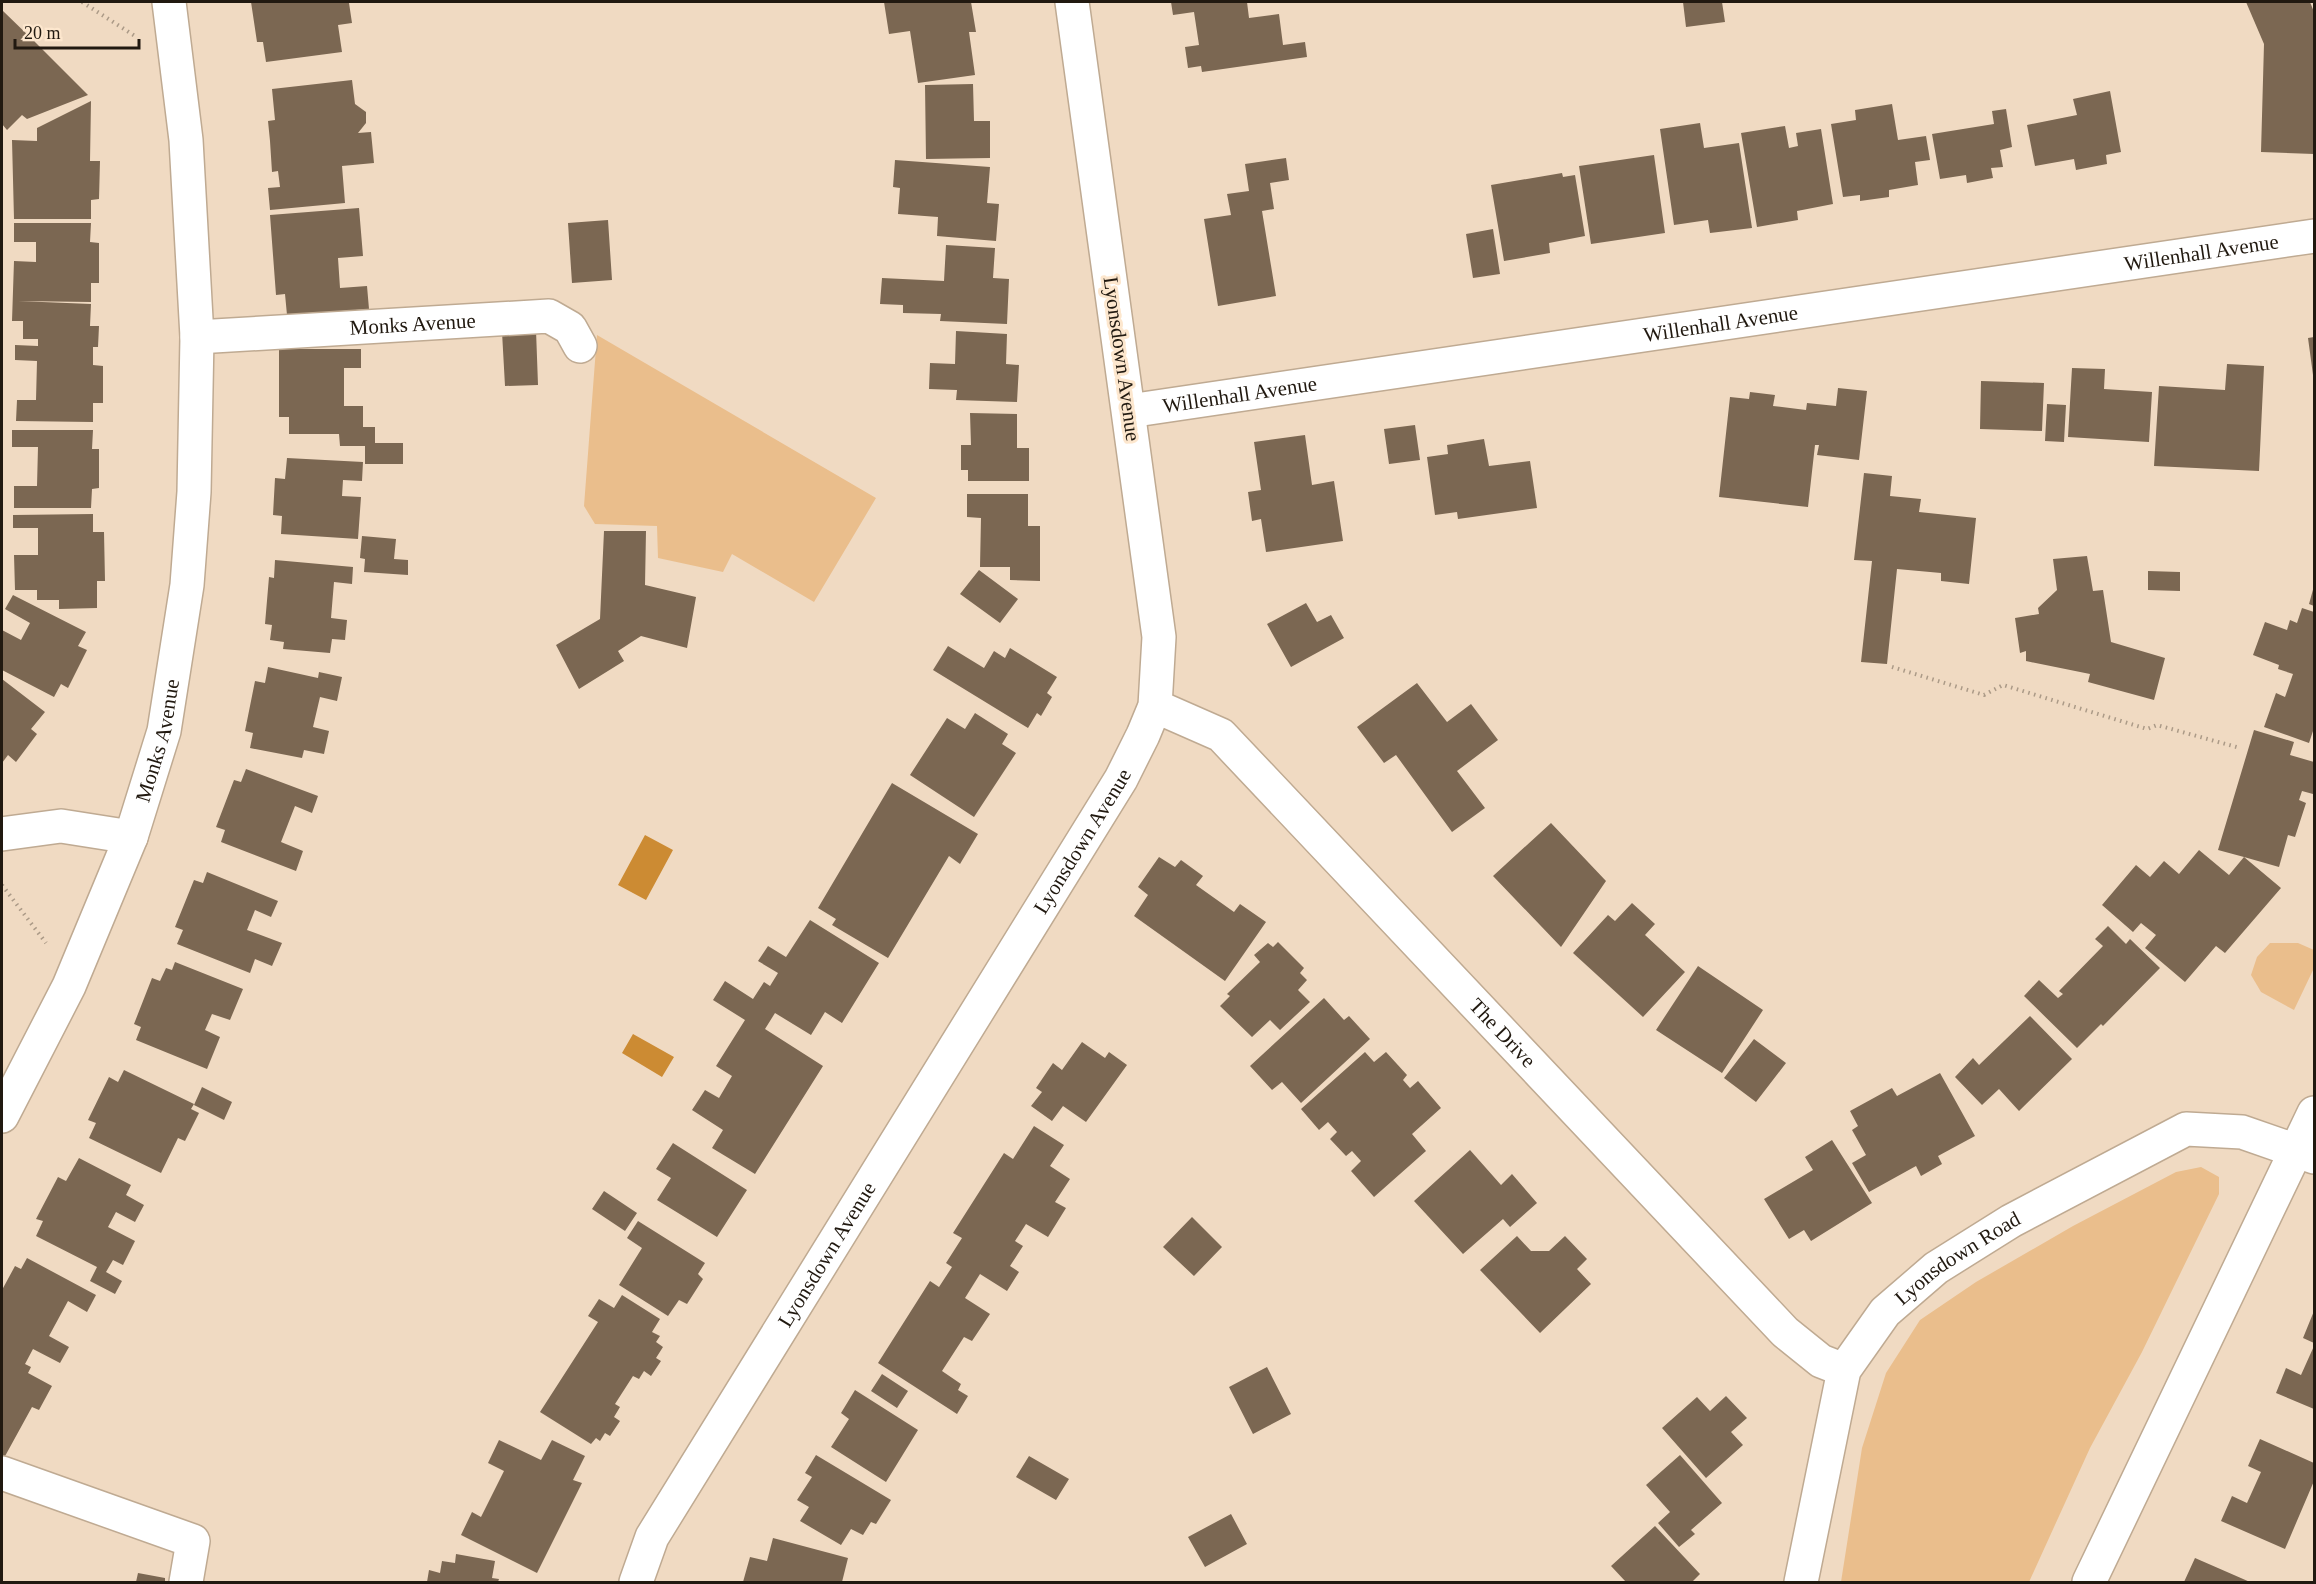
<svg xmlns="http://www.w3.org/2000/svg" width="2316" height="1584" viewBox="0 0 2316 1584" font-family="'Times New Roman',serif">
<rect width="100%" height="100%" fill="#f0dac2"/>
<path fill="#eabe8c" d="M597,335l279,163 -62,104 -82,-48 -9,18 -65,-14 -1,-32 -62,-2 -11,-18z
M2270,943h28l16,7v18l-20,42 -33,-18 -10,-17 6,-18z
M2201,1167l18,10v17l-77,158 -52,96 -61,134h-188l21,-134 24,-75 34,-53 56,-38 97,-56 103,-54z"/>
<path fill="#cc8b33" d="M645,835l28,15 -27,50 -28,-15z
M633,1034l41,23 -12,20 -40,-24z"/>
<path fill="#7b6752" d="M251,2l98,1 3,20 -14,2 4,27 -76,10 -3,-20h-6z
M884,2h87l5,30h-7l6,43 -57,8 -8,-52 -21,3z
M1171,2h76l2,16 30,-4 4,31 22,-3 2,15 -105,15 -1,-6 -13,2 -3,-21 14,-2 -5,-33 -21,3z
M1683,2h39l3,20 -39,5z
M2246,2h64l4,10v142l-53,-2 3,-108z
M2,10l33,32 53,53 -61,24 -5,-4 -15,15 -5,-6z
M352,80l3,24 11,8v11l-8,10 13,-1 3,31 -32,3 3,37 -75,7 -2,-22 12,-1 -2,-16 -6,1 -2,-31 -2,-20 7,-1 -3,-31z
M973,84l1,37h16v37l-64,1 -1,-74z
M2110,91l11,61 -15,3 1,9 -31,6 -2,-11 -39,7 -8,-41 50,-10 -4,-16z
M91,101l-1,60h10l-1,38 -8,1v19h-77l-2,-79 25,1v-13z
M1892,104l6,36 28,-4 4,24 -15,2 3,23 -29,5v7l-29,4v-6l-17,2 -12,-73 25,-4 -1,-10z
M2006,109l6,38 -12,3 3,17 -12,1 2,10 -26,5 -1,-8 -26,4 -8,-45 62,-10 -2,-13z
M1700,123l4,25 35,-5 13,85 -42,5 -2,-13 -34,5 -14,-96z
M1785,126l4,22 9,-2 -2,-13 25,-4 12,75 -36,7 1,9 -41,7 -16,-94z
M1654,155l11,78 -74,11 -12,-78z
M1286,158l3,22 -19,3 4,26 -12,2 14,85 -58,10 -14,-87 27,-4 -4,-21 22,-3 -4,-27z
M895,160l95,7 -3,36 12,1 -3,37 -59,-5 1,-19 -40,-3 2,-26 -7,-1z
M1562,173l1,4 12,-2 10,61 -36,7 1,10 -46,8 -13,-76z
M359,208l4,48 -25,2 2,30 27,-2 2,23 -82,6 -2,-21 -9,1 -6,-80z
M608,220l4,60 -40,3 -4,-60z
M14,223h77l-1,19 9,1v40h-8v19l-73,-1 73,3 -1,22h9l-1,21h-5v18l10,1v37h-10v19l-77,-1 1,-21h19l1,-39 -22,-1v-15l23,1v-7h-15v-18h-11l2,-60 22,1v-20h-22z
M1493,229l7,45 -27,4 -7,-44z
M946,245l49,3 -2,30 16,1 -2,45 -67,-3 1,-7 -38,-1v-8l-23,-1 2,-26 62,3z
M536,330l2,55 -33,1 -3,-54z
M956,331l51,3 -1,30 13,1 -2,37 -61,-2 1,-10 -28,-1 1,-26 25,1z
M2314,337v38h-1l-5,-37z
M279,349h82v19h-17v38h19v21h12v16h28v21h-38v-18h-25l-1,-12h-50v-17h-10z
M2227,364l37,2 -5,105 -105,-5 5,-80 66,4z
M2072,368l33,1 -1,20 48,3 -3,50 -81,-5z
M1981,381l63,2 -2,48 -62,-2z
M1838,388l29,3 -8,69 -42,-5 2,-10h-4l-7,62 -89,-10 11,-100 19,2 1,-7 25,3 -2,11 33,4 1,-7 29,3z
M2047,404l19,1 -2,37 -19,-1z
M970,413l47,1v34h12v33h-61v-11h-7v-25h10z
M1415,425l5,35 -31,4 -5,-35z
M12,430h81l-1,19h7v39l-7,1 -1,19h-77v-22h23l1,-39h-26z
M1305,435l7,50 22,-4 9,60 -77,11 -5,-33 -9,2 -4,-29 13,-2 -7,-48z
M1484,439l5,27 41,-5 7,47 -79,11 -1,-7 -22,3 -8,-58 21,-3 -1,-9z
M287,458l76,4 -1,19 -19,-1 -1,16 19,1 -3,42 -77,-5 1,-18 -9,-1 2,-37 10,1z
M1864,473l28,3 -2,20 31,3 -2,13 57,6 -7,66 -28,-3v-8l-44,-4 -10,95 -26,-2 11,-101 -18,-1z
M967,494h61v32h12v55l-30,-1v-13h-30l1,-49 -14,-1z
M93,514v18h11l1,49h-8v27l-38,1v-9h-22v-10h-22l-1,-35h24v-27h-25v-13z
M604,531h42l-1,54 51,12 -9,51 -46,-12 -23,15 6,10 -45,28 -23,-44 44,-26z
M362,536l34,3 -2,20 14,1v15l-44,-3 1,-13 -5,-1z
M2087,556l6,35 10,-1 8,52 54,16 -11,42 -66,-18 2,-8 -64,-13v-10l-6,2 -5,-35 24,-4 -1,-6 19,-18 -4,-31z
M275,560l78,7 -1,17 -18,-2 -3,36 16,2 -2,20 -13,-1 -2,14 -47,-4 1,-7 -14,-2 2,-15 -7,-1 4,-47 5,1z
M979,570l39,29 -18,24 -40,-29z
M2148,571l32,1v19l-32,-1z
M2314,586v20l-5,-2z
M13,595l73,37 -8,14 9,4 -19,38 -7,-4 -7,13 -52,-27v-40l19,10 9,-17 -25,-14z
M1306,603l11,19 14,-7 13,23 -53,29 -24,-43z
M2302,608l12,4v116l-5,15 -45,-16 12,-34 9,4 8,-23 -15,-5 1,-4 -26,-10 12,-33 22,8 3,-10 7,3z
M948,646l36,22 10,-17 11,7 5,-10 47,29 -10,16 5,4 -11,19 -4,-3 -9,15 -95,-58z
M268,667l50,11 1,-6 23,5 -5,24 -17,-4 -7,30 16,4 -5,23 -20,-4 -2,8 -52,-10 3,-15 -8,-2 10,-50 10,2z
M2,679l43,33 -14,17 6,5 -21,28 -8,-7 -6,8z
M1417,683l30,39 24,-18 27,36 -41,31 28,37 -33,24 -56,-77 -12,8 -27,-36z
M975,713l33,21 -6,10 14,9 -42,64 -64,-42 37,-57 18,11z
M2254,730l40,12 -4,13 24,7v26l-1,6 -11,-3 -3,9 7,3 -11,34 -7,-2 -9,32 -35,-10 37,31 -56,65 -9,-7 -31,36 -40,-34 11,-13 -15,-12 -8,9 -31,-27 34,-40 14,12 14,-16 15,13 20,-24 30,25 15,-18 -26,-7z
M246,769l72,27 -6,17 -17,-7 -14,36 22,9 -7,20 -75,-29 4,-12 -9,-3 18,-47 7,2z
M892,783l86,51 -18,30 -11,-8 -61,102 -56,-33 4,-6 -18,-11z
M1551,823l55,58 -45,66 -68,-71z
M1159,857l16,10 6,-7 22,16 -7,9 38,27 6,-8 26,18 -41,59 -91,-65 14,-21 -10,-8z
M207,872l71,29 -7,16 -16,-7 -8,20 35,13 -10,23 -17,-7 -5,14 -73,-29 6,-14 -8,-3 19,-47 9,3z
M1632,903l23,21 -10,11 40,37 -42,45 -70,-64 35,-38 7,6z
M810,920l69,43 -37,60 -17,-11 -14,23 -36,-22 -10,16 58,37 -68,108 -43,-26 11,-18 -31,-20 13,-20 14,8 13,-22 -16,-10 29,-46 -32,-20 12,-19 28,18 11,-17 6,4 8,-13 -20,-12 10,-15 18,11z
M2108,926l18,18 4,-5 30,29 -57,58 -2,-2 -24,24 -53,-52 15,-16 19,18 5,-4 -4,-3 44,-45 -8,-7z
M1278,942l26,26 -4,5 7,7 -9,10 12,12 -30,28 -10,-10 -18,17 -32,-31 10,-10 -3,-2 33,-32 -6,-7 14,-12 5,4z
M175,962l68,27 -13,31 -18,-6 -7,16 15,7 -13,32 -71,-29 5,-13 -7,-3 18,-46 8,3 6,-13 6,2z
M1698,966l65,44 -41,63 -66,-43z
M1324,998l20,22 5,-4 21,23 -69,64 -19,-21 -10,8 -22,-24z
M2030,1016l42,43 -53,52 -20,-22 -17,16 -27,-28 18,-19 6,7z
M1754,1039l32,24 -30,39 -32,-24z
M1082,1042l23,16 4,-6 18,13 -41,57 -23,-16 -11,15 -21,-15 11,-14 -6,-4 17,-25 9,7z
M1365,1052l9,10 12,-10 21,23 -4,5 7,8 8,-7 23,27 -29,26 14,17 -52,46 -23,-26 10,-10 -9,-10 -6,5 -16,-17 7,-7 -9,-10 -9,8 -18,-21z
M124,1070l70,34 -3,5 8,4 -14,28 -7,-3 -17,35 -72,-35 7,-15 -8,-3 21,-43 9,5z
M1940,1073l35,63 -37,20 4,8 -21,12 -5,-10 -47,26 -17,-29 14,-8 -14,-25 6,-4 -8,-15 42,-23 5,8z
M202,1087l30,15 -8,18 -30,-15z
M1034,1126l30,19 -14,21 20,13 -15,23 11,6 -18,29 -22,-13 -11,17 8,5 -13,20 9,6 -12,19 -27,-17 -15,24 25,16 -18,27 -8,-4 -22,34 19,13 -3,6 10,6 -11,18 -79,-51 52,-82 9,6 13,-20 -6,-4 16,-25 -9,-5 51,-80 9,6z
M1832,1140l40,63 -61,38 -7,-11 -15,9 -25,-40 49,-29 -8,-13z
M673,1143l74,47 -30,47 -60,-37 14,-22 -15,-9z
M1470,1150l31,35 11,-11 25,29 -27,24 -7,-8 -40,35 -49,-53z
M79,1158l52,27 -5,10 18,10 -9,17 -19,-10 -8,15 27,14 -12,24 -10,-5 -7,12 16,9 -7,13 -25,-13 7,-14 -61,-31 7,-15 -7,-2 22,-42 8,4z
M604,1191l33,22 -12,18 -33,-22z
M1192,1217l30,30 -28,29 -31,-29z
M638,1221l67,42 -7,11 5,5 -16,25 -8,-4 -11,16 -49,-31 23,-37 -15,-10z
M1517,1236l14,15h18l16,-15 22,23 -10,10 14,15 -51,49 -60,-63z
M27,1258l69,37 -9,17 -19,-11 -19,35 20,11 -9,16 -27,-14 -8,15 6,3 -3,6 24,13 -13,24 -7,-3 -28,51 -2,-1v-167l13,-24 6,3z
M622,1295l38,24 -8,13 8,4 -4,6 7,5 -7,11 5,3 -10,15 -7,-5 -5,8 -6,-3 -18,28 5,3 -6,10 6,4 -10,15 -5,-3 -5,8 -4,-3 -5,6 -51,-32 58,-90 -10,-6 11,-17 15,9z
M2314,1311v32l-11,-5z
M2314,1346v63l-38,-16 10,-25 15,7z
M1267,1367l24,47 -38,20 -24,-47z
M882,1374l26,17 -11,17 -26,-17z
M855,1390l63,40 -32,52 -55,-35 18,-28 -8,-6z
M1726,1396l21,22 -16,14 12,13 -37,33 -44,-50 35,-31 13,14z
M2260,1439l54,24v18l-29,68 -64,-28 11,-25 15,7 14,-31 -13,-6z
M499,1440l42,20 11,-20 33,16 -12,24 9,3 -45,90 -76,-38 11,-23 9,5 23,-46 -16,-8z
M816,1455l75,45 -15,24 -5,-2 -8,13 -12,-6 -10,16 -41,-24 9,-14 -12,-7 15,-23 -7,-4z
M1680,1455l42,48 -31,27 4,4 -16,13 -21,-24 12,-11 -24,-27z
M1029,1456l40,23 -13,21 -40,-23z
M1231,1514l16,30 -42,23 -17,-30z
M1655,1526l45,48 -8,8h-66l-15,-16z
M773,1538l75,20 -6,24h-99l7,-25 17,4z
M456,1554l39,7 -3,17 7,1 -1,3h-71l2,-12 11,3 2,-12 13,2z
M2195,1558l55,24h-66z
M138,1573l27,5v4h-29z"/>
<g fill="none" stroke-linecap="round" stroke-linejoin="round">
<g stroke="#bfaa92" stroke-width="36">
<g id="minor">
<path id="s1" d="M197,337l352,-21 21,12 10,18"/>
<path id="s2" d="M1129,411l1185,-175"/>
<path id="s3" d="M1155,706l66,29 564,597 36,29 23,9"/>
<path d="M2,834l59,-8 70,11"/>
<path id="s4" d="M2,1116l67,-130 62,-149 33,-106 23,-146 7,-93 3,-155 -11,-197 -17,-138"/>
<path d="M2,1473l191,68 -7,41"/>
<path id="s5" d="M636,1582l16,-45 469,-758 22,-44 12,-29 4,-69 -87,-635"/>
<path id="s6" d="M1801,1582l43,-212 41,-58 51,-44 75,-47 175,-92 56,3 72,25"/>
</g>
</g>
<g stroke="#bfaa92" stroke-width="36">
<path id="major" d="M2089,1582l225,-469"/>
</g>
<path stroke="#ab9a87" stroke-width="4" stroke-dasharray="1.5 4.5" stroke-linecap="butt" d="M82,2l53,34
M1892,667l92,28 19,-10 144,44 10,-4 83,23
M2,885l44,58"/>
<use href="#minor" stroke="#fff" stroke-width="33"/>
<use href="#major" stroke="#fff" stroke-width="33"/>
</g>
<g text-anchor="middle" stroke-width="6" stroke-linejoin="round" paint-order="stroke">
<g font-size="21" fill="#211910" stroke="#fde7ce">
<text dy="7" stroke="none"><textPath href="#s2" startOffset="1084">Willenhall Avenue</textPath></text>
<text dy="7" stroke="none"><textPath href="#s2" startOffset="598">Willenhall Avenue</textPath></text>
<text dy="7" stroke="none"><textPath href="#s1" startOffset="216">Monks Avenue</textPath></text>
<text transform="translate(1122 359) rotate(82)" y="7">Lyonsdown Avenue</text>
<text dy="7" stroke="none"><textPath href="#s2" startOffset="112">Willenhall Avenue</textPath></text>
<text dy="7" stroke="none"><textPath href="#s4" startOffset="408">Monks Avenue</textPath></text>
<text dy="7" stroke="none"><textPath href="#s5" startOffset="866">Lyonsdown Avenue</textPath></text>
<text dy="7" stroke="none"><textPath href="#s3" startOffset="482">The Drive</textPath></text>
<text dy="7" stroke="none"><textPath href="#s5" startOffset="380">Lyonsdown Avenue</textPath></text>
<text dy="7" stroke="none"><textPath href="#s6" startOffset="378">Lyonsdown Road</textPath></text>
</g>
</g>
<rect width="2316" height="1584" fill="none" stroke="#211910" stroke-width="6"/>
<path d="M15 39v9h124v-9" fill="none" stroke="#211910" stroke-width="3"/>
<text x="24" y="39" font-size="18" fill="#211910" stroke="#fde7ce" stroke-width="4.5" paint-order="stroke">20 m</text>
</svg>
